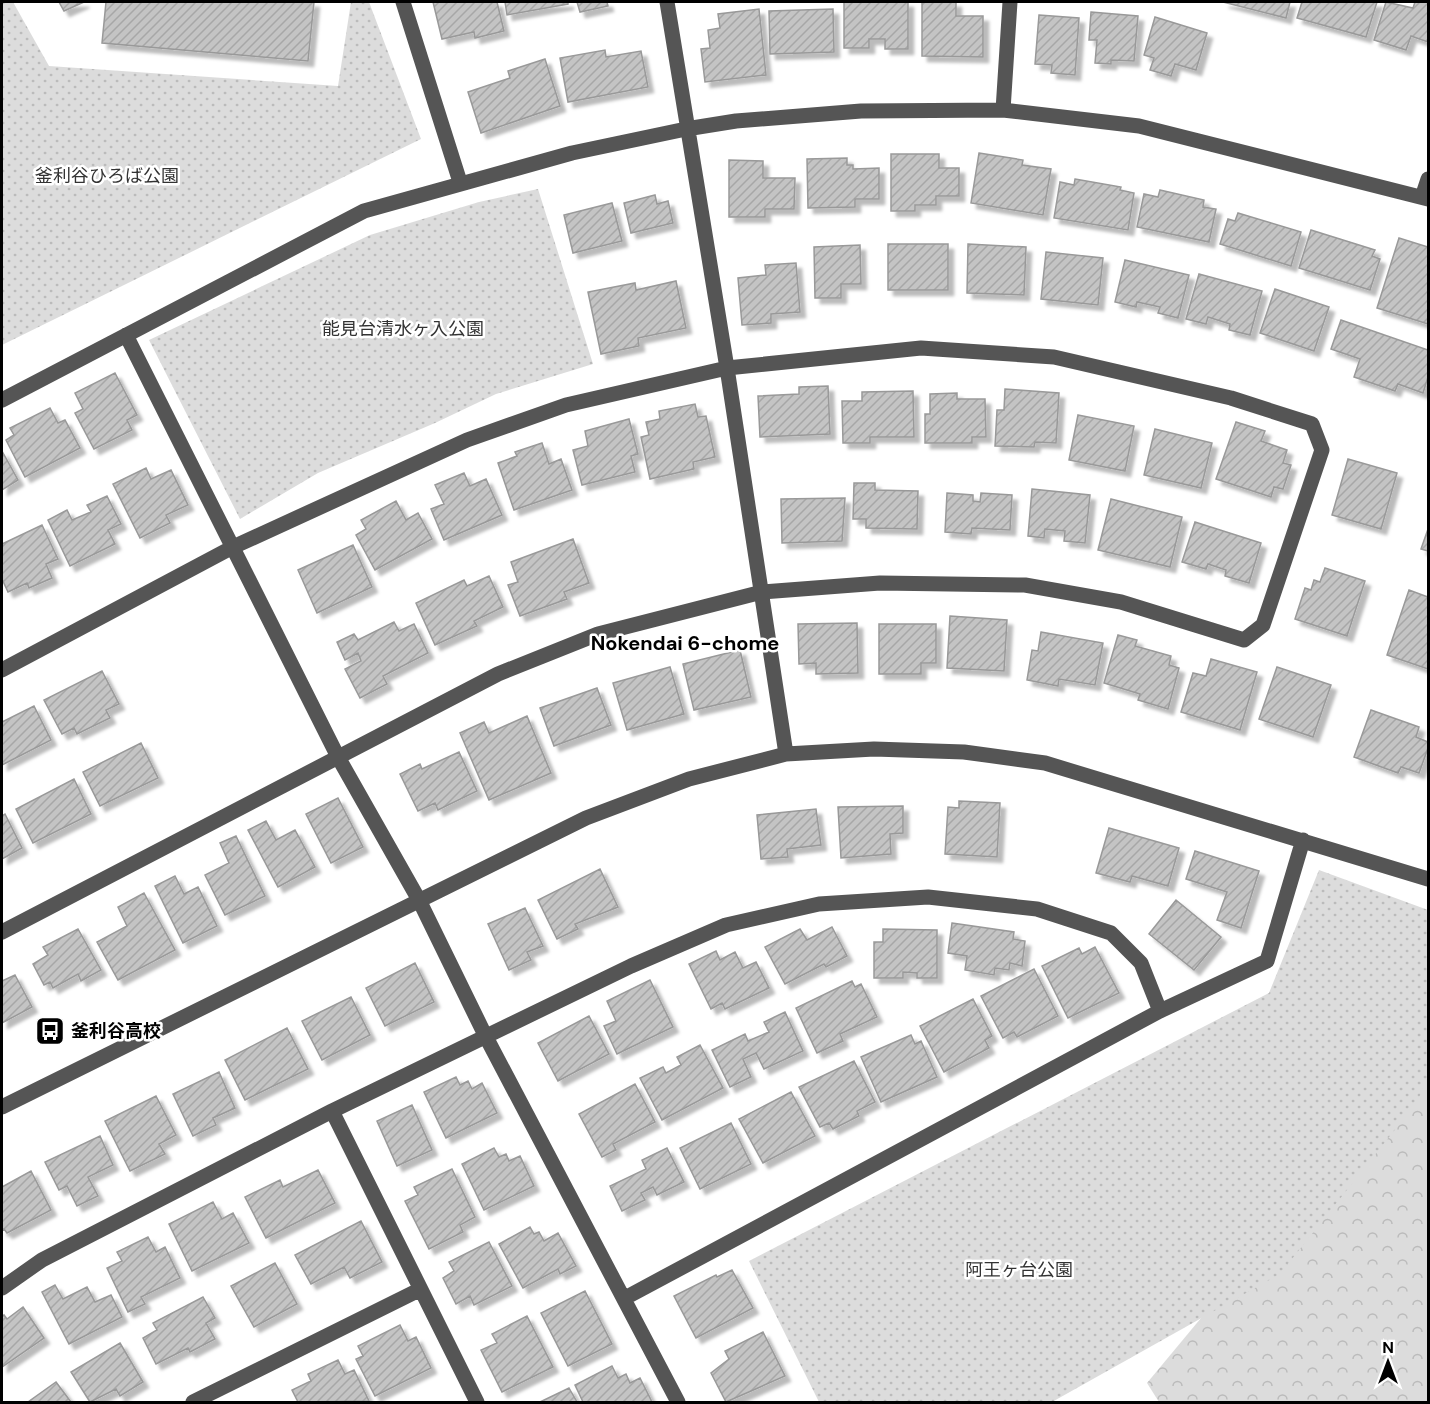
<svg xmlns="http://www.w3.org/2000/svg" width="1430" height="1404" viewBox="0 0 1430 1404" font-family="'DM Sans','Noto Sans JP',sans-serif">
<defs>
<pattern id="forest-crowns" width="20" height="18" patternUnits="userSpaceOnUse" patternTransform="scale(1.5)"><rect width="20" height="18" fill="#dcdcdc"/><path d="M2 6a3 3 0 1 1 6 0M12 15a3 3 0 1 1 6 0" fill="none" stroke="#bbb"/></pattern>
<pattern id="park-dots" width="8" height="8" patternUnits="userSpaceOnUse" patternTransform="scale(1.5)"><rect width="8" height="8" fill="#dcdcdc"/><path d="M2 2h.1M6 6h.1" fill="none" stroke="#bbb" stroke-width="1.8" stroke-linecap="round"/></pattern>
<pattern id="building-hatch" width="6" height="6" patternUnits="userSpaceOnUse" patternTransform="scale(1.5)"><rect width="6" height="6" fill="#c4c4c4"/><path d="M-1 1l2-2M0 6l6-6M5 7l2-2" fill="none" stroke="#a7a7a7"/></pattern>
<filter id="shadow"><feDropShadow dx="5.5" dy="5.5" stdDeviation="1.5" flood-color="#0004"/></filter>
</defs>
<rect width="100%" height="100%" fill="#fff"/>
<path fill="url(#forest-crowns)" d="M1428,1045v357h-269l-12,-19z"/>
<path fill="url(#park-dots)" d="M2,2h11l36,64 289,20 13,-84h18l52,137 -419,206z
M538,189l55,175 -97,30 -61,29 -117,50 -78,46 -91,-179 221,-105 109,-33z
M1319,870l109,40v167l-11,25 -137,172 -228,128h-233l-70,-141 520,-268z"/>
<path fill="url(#building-hatch)" stroke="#999" stroke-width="1.5" filter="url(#shadow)" d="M59,2h25l-20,9z
M106,2h208l-6,59 -206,-18z
M433,2h64l7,29 -29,7 -1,-6 -32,7z
M505,2h63v2l-61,11z
M577,2h30l1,4 -28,6z
M844,2h64v47h-23v-10h-16v9h-25z
M922,2h34v14h27v41l-61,-1z
M1223,2h67l-4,16z
M1302,2h75l-11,35 -69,-19z
M1386,2l27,6 2,-6h13v40l-17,-6 -5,14 -32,-10z
M759,9l7,66 -61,7 -4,-33 9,-1 -2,-18 12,-2 -2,-14z
M833,9l1,43 -64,2 -1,-43z
M1091,12l47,4 -4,45 -23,-1v4l-16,-1 2,-23h-8z
M1039,15l40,3 -4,57 -24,-2 1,-8 -17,-1z
M1155,17l52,16 -11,37 -21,-6 -4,12 -21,-6 4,-12 -10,-3z
M605,50l1,7 35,-6 7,36 -80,15 -8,-44z
M545,59l15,47 -79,27 -13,-41 42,-14 -2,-7z
M979,153l44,7 -1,5 29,4 -8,46 -72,-12z
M891,154h48v14h20v28h-23v9h-21v6h-24z
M847,158v7h6v4l26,-1v31h-24v8l-47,1 -1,-49z
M729,160l34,1v17h32l-1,31h-29v8h-36z
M1075,179l46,8 -1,3 14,3 -6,37 -74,-12 6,-36 14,3z
M1160,190l44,10 -1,7 13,2 -7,33 -72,-15 7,-33 14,3z
M655,195l2,9 11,-3 5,22 -42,10 -7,-30z
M612,203l10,38 -49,12 -9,-38z
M1238,213l63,19 -10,34 -71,-22 8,-25 7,2z
M1311,230l64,20 -3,6 8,3 -10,31 -71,-22z
M1399,238l29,9v77l-51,-16z
M888,244h60v46h-60z
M968,244l58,3 -2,48 -57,-2z
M860,245l1,39h-20v14h-26l-1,-51z
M1046,252l57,6 -5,47 -57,-6z
M1125,260l64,15 -11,43 -20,-5 2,-6 -23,-5 -1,5 -21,-5z
M796,263l4,49 -29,2v9l-29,2 -4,-47 28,-3 -1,-10z
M1199,274l63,17 -12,44 -21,-5 1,-6 -22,-7 -2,7 -20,-5z
M676,281l10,47 -48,10 1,8 -38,8 -13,-62 47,-9 1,7z
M1275,289l54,18 -15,44 -54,-18z
M1341,320l87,30v27l-5,16 -25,-9 -3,7 -41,-14 6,-18 -29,-10z
M115,373l22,42 -10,5 5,10 -38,19 -19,-36 8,-4 -8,-16z
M828,386l2,48 -70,3 -2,-41 41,-2v-7z
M1005,389l54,4 -3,50 -21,-1 -1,5 -39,-1 2,-36h7z
M913,391l1,46h-44v6h-27l-1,-42h20v-9z
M957,393v6h28l1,38h-14v6h-47v-29h5v-20z
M695,404l3,13 8,-1 9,41 -22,5 1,7 -44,10 -9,-42 8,-2 -3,-13 14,-3 -1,-8z
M50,408l8,15 7,-3 15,28 -55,29 -19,-37 8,-5 -4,-7z
M1078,415l56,11 -9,45 -56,-11z
M629,419l9,35 -7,2 4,16 -53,13 -9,-35 15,-4 -3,-15z
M1236,422l29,9 -4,10 26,9 -4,13 8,2 -8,24 -9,-2 -3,10 -55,-18z
M1155,429l57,14 -11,45 -57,-13z
M542,443l7,21 12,-5 11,31 -58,20 -16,-47 19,-7 -2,-4z
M2,451l16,29 -16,10z
M1348,459l49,14 -16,56 -49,-14z
M146,468l5,11 20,-9 17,35 -22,10 4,8 -30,15 -27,-54z
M464,473l6,13 16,-7 16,36 -58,25 -13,-31 13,-5 -9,-19z
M854,483h21v7l43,1 -1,38 -51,-1v-9h-13z
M1032,489l58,6 -5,48 -21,-2 1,-10 -20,-2 -1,9 -16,-2z
M947,493l26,2v6l7,1 1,-9 31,2 -2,35 -38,-2 -1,6 -26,-2z
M107,496l14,28 -13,6 7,14 -45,22 -22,-46 19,-10 5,10 19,-8 -4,-7z
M845,498l-3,43 -60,2 -1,-44z
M1111,499l71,18 -12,50 -72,-17z
M396,501l10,19 12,-7 14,26 -57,31 -19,-35 10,-6 -5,-9z
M1195,522l66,21 -12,40 -24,-7 1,-6 -18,-6 -2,5 -24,-7z
M42,525l16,34 -12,5 6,14 -23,10 -2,-5 -19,9 -6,-13v-35z
M1428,529v22l-7,-2z
M573,539l16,44 -25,9 3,7 -47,17 -12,-31 10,-3 -7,-20z
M353,545l19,42 -55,26 -19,-43z
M1325,568l40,13 -18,55 -52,-17 10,-31 6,2 3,-10 6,2z
M489,576l14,31 -29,14 3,5 -42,19 -19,-42 48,-23 3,6z
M1409,590l19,7v72l-41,-14z
M950,616l57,4 -3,51 -57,-3z
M394,622l5,9 15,-7 14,29 -45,23 4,8 -27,14 -15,-29 16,-8 -3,-8 -13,7 -8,-18 17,-8 4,6z
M857,623l1,50 -42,1v-11l-17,1 -1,-40z
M879,624h57v39h-15v11h-42z
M1041,632l62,11 -8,42 -36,-6 -1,7 -31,-6 5,-30 6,1z
M1118,635l19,5 -2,6 36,10 -2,9 10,3 -11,41 -30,-9 2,-6 -36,-11z
M740,650l11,47 -57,13 -11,-46z
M1211,659l46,13 -17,58 -59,-18 12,-39 13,3z
M670,667l14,47 -57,16 -14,-47z
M1277,667l54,18 -18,52 -54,-18z
M102,671l17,33 -13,6 4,8 -33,16 -3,-6 -12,6 -18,-34z
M597,688l14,37 -57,21 -14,-38z
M34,706l17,34 -49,25v-43z
M1371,710l48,17 -3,10 12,5v6l-9,25 -18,-6 -3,6 -44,-16z
M527,716l24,57 -62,27 -29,-67 24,-11 5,11z
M141,743l17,35 -58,28 -17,-34z
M459,752l18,39 -39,19 -3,-7 -17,8 -18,-37 20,-10 2,5z
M74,779l17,35 -58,29 -17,-34z
M338,798l25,49 -32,16 -25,-49z
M959,801l41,2 -3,54 -52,-3 3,-47 11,1z
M903,806v27l-13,1 1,20 -50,4 -3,-51z
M816,809l5,36 -34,4 1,8 -27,2 -4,-44z
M5,814l17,34 -20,11v-43z
M266,821l10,19 19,-10 20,37 -37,20 -30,-57z
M1109,828l70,20 -11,38 -36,-10 -2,6 -34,-9z
M236,836l29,60 -40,19 -20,-40 24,-12 -9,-20z
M1195,851l64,20 -18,57 -24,-8 10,-28 -41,-13z
M600,869l18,38 -43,17 3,5 -21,10 -19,-39z
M175,876l9,18 14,-7 19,39 -34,17 -28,-57z
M144,893l31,57 -57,30 -21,-38 30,-16 -9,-19z
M1176,900l45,37 -27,33 -45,-36z
M525,908l18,38 -16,6 4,8 -22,10 -21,-46z
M952,923l62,9 -1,7 12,2 -3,25 -12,-3 -1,7 -14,-2 -1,7 -29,-5 2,-14 -19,-3z
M832,927l15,29 -21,11 -2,-3 -39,20 -20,-37 35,-18 7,11z
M78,929l23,41 -20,11 -3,-7 -25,14 -3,-6 -6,3 -11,-21 15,-9 -5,-8z
M883,929l54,1v48h-20v-5l-14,-1v6h-29v-36h9z
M1095,947l24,46 -51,25 -26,-52 37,-18 3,6z
M716,951l4,9 15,-8 8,16 13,-6 13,26 -44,21 -3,-6 -11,6 -22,-45z
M415,963l19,39 -49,24 -19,-38z
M1034,969l24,47 -41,21 -3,-5 -11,6 -22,-42z
M15,975l17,32 -30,16v-42z
M650,980l23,47 -56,27 -13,-28 12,-5 -9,-20z
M852,981l3,6 6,-3 16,33 -37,17 3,7 -26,12 -21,-45z
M351,997l19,38 -48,25 -20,-39z
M973,999l19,37 -7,4 4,8 -45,24 -24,-46z
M785,1012l18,39 -39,18 -8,-16 -13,6 8,18 -21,10 -18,-37 33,-16 3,7 21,-9 -5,-10z
M589,1016l20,38 -51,27 -20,-38z
M287,1028l21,41 -63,31 -20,-40z
M911,1035l4,9 6,-3 16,36 -56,25 -20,-45z
M700,1045l23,43 -61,32 -22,-42 23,-11 3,6 15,-8 -4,-8z
M854,1061l21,41 -18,9 2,5 -26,13 -4,-6 -9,4 -21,-40z
M219,1072l16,36 -22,10 3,7 -23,11 -20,-42z
M456,1077l4,8 8,-4 4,8 10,-6 15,30 -51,25 -22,-46z
M635,1084l20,38 -42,22 3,6 -14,7 -23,-43z
M791,1092l24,44 -52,27 -24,-44z
M156,1096l20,39 -17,9 6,10 -35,17 -25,-50z
M412,1105l20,45 -35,16 -20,-45z
M731,1123l20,41 -51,25 -20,-41z
M100,1136l13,29 -25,12 10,19 -21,10 -10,-20 -8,4 -14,-28z
M494,1148l5,9 7,-3 3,7 11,-5 14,30 -50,24 -22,-46z
M667,1148l17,34 -27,13 -4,-8 -12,6 4,7 -23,11 -12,-25 36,-17 -4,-9z
M452,1169l23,48 -15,8 3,7 -34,17 -24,-48 13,-6 -4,-8z
M318,1170l17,33 -69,35 -21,-41 35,-17 3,7z
M31,1171l20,39 -44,23 -3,-4 -2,1v-43z
M213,1202l9,17 11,-6 16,30 -57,28 -23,-47z
M361,1221l21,41 -32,16 -6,-11 -33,17 -16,-29z
M530,1227l4,7 5,-2 5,9 14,-8 18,33 -16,8 -2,-5 -35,19 -24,-44z
M148,1237l8,15 9,-5 15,31 -39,19 4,7 -17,8 -21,-44 15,-7 -5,-9z
M489,1242l23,44 -38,19 -4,-9 -14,8 -13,-26 11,-7 -5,-9z
M275,1263l22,41 -43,23 -23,-41z
M732,1270l21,38 -57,30 -22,-42 42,-21 1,2z
M55,1285l8,14 24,-12 8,15 16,-7 11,22 -53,27 -27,-52z
M585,1291l27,53 -44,22 -27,-53z
M203,1297l12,21 -9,5 9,16 -25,13 -2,-4 -32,16 -13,-26 14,-8 -4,-7z
M23,1307l21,31 -42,29v-50l2,-2 3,4z
M527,1316l26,51 -51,25 -21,-42 16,-7 -5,-9z
M400,1325l8,16 8,-4 15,31 -56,28 -19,-37 7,-3 -5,-10z
M763,1332l22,44 -59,26 -15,-29 18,-14 -4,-8z
M120,1343l23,39 -23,14 -4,-7 -26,13 -19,-30z
M338,1360l7,14 9,-4 15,31 -71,1 -6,-12 19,-9 -3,-7z
M612,1366l6,12 8,-4 4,9 10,-5 12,24h-69l-8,-17z
M56,1382l15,20h-43z
M569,1388l8,14h-37z"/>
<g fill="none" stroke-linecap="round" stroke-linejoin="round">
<path stroke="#555" stroke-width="15" d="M403,2l57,180
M667,2l60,366 59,386
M1003,110l7,-108
M1422,197l6,-18
M126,335l212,422 81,143 66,135 193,367
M2,400l362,-189 208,-58 114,-24 50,-8 125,-10 142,-1 136,16 289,73
M2,670l231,-123 234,-107 99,-35 161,-37 194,-20 133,9 177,41 81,26 10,26 -59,175 -19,15 -123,-38 -96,-17 -145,-2 -118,9 -164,42 -100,40 -496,258
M2,1107l584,-289 103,-39 97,-25 88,-5 90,3 81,11 383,116
M332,1111l145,291
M2,1288l40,-28 290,-149 299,-145 95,-41 93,-21 109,-7 109,12 74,24 30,30 19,48
M625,1298l535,-287 107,-50 36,-121
M193,1402l226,-112"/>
</g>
<defs>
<g id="bus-square" transform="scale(1.5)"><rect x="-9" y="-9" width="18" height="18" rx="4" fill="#000" stroke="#fff"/><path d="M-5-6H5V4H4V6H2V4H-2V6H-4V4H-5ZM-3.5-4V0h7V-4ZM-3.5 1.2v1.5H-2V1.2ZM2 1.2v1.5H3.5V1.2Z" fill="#fff"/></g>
</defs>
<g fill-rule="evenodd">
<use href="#bus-square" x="50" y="1031"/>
</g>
<g text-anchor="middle" stroke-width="5" stroke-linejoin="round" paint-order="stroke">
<g font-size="18" fill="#333" stroke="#fff">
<text x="107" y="182">釜利谷ひろば公園</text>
<text x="403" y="335">能見台清水ヶ入公園</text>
<text x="1019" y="1276">阿王ヶ台公園</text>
</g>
<g font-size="18" font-weight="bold" fill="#000" stroke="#fff" text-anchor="start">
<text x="71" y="1037">釜利谷高校</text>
</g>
<g font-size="20" font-weight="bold" fill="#000" stroke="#fff">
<text x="685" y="650">Nokendai 6-chome</text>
</g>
</g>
<rect width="1430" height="1404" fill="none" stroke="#000000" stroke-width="6"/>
<g transform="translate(1388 1362)" stroke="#ffffff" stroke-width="4.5" paint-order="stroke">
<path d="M0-4.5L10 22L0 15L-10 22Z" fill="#000000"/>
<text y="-9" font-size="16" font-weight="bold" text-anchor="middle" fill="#000000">N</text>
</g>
</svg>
